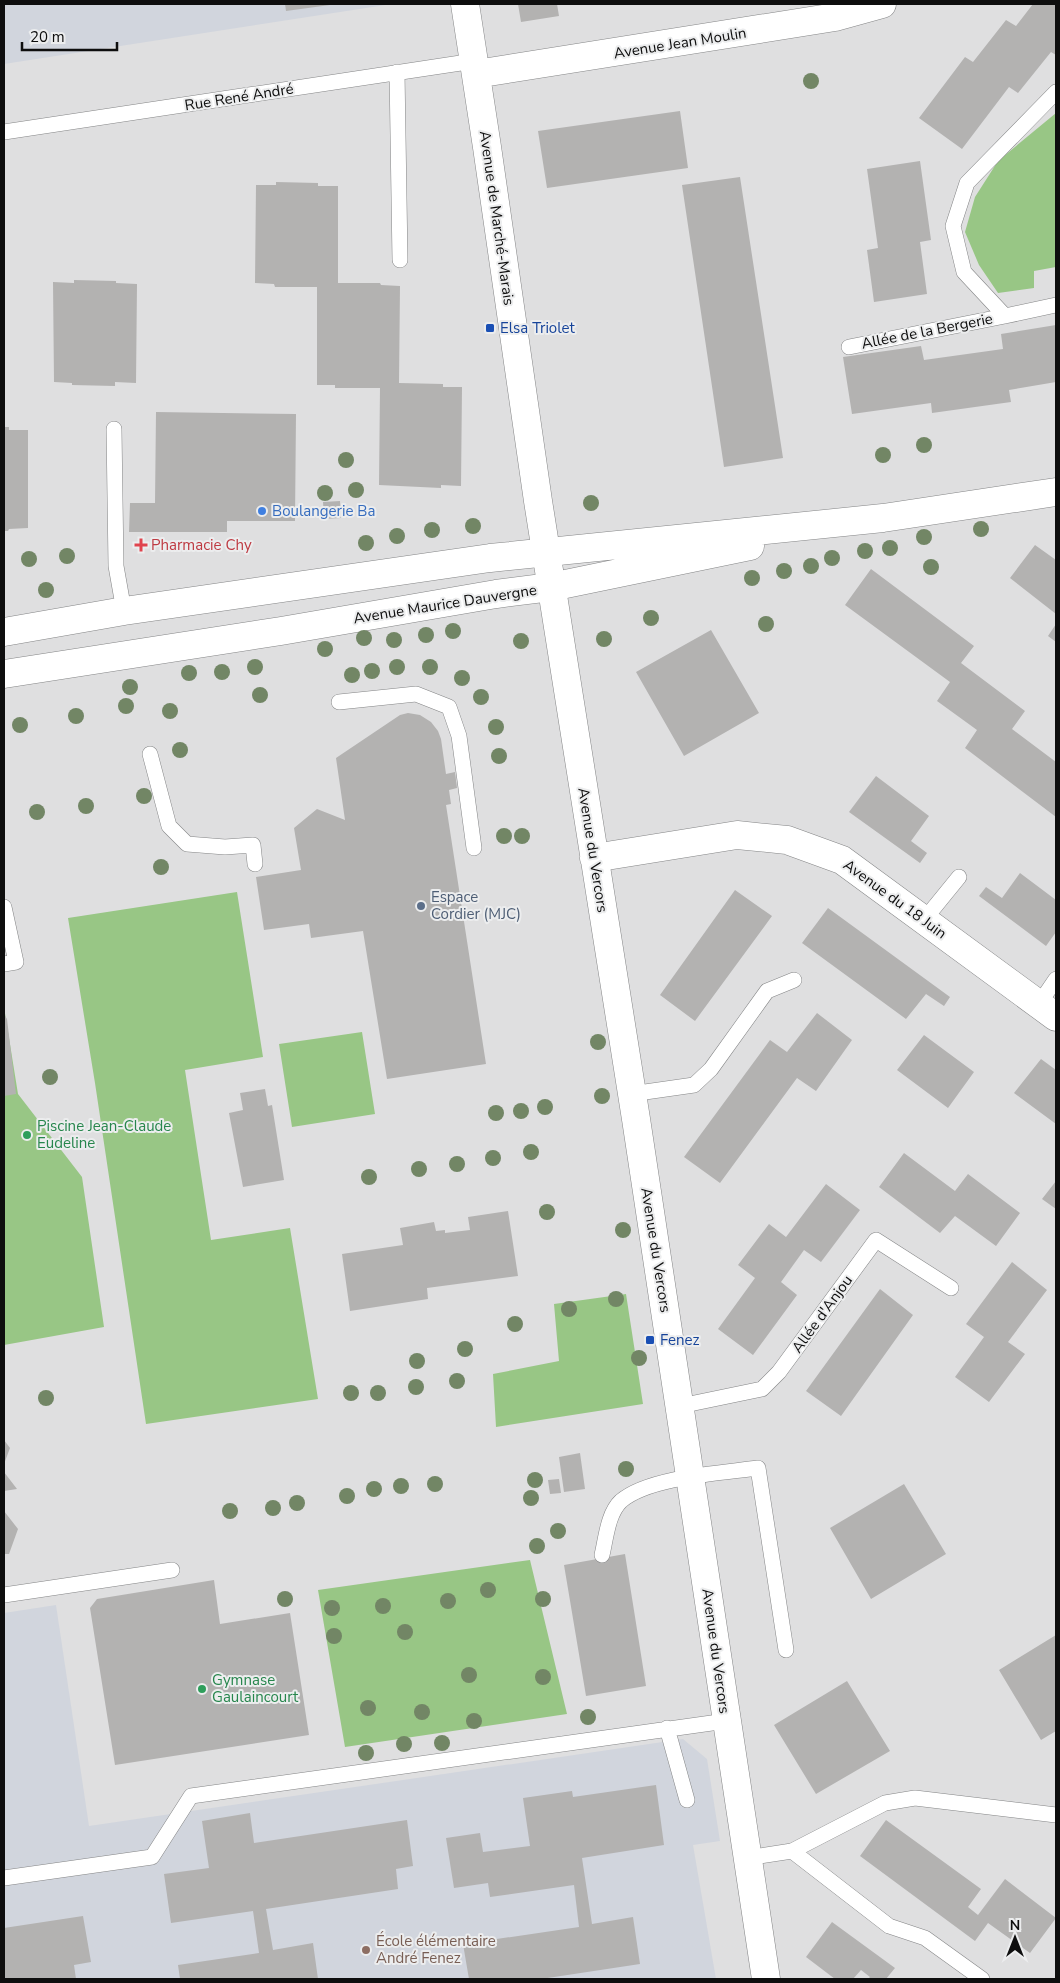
<svg xmlns="http://www.w3.org/2000/svg" width="1060" height="1983" viewBox="0 0 1060 1983" font-family="'Nunito Sans',sans-serif">
<rect width="100%" height="100%" fill="#dfdfe0"/>
<path fill="#d1d5dd" d="M4,4h388l-388,60z
M56,1605l33,221 594,-87 24,20 13,82 -27,4 23,134h-712v-366z"/>
<path fill="#98c685" d="M1056,113v154l-22,4v17l-36,5 -19,-28 -14,-33 10,-35 23,-36z
M237,892l26,165 -78,13 26,170 79,-12 28,171 -172,25 -51,-341 -27,-165z
M4,1007l14,87 64,83 22,150 -100,18z
M362,1032l13,82 -83,13 -13,-83z
M626,1294l17,110 -147,23 -3,-53 66,-13 -5,-57z
M530,1560l37,154 -222,33 -27,-157z"/>
<path fill="#b3b2b1" d="M285,4h45v1l-44,6z
M518,4h39l2,12 -38,6z
M1033,4h23v51l-5,-3 -33,41 -9,-6 -47,62 -43,-31 46,-61 8,5 33,-42 10,6z
M680,111l8,57 -141,20 -9,-57z
M920,161l11,79 -11,2 7,52 -53,8 -7,-52 11,-2 -11,-79z
M740,177l43,281 -59,9 -42,-282z
M276,182l42,1v3h20v97h42l1,2 19,1 -1,97 44,1v3h19l-1,99 -20,-1v3l-62,-3 1,-97h-45v-3h-18v-98h-42l-1,-3 -19,-1 1,-98h20z
M74,280l42,1v2l21,1 -1,99 -21,-1v4l-43,-1v-2l-18,-1 -1,-100 21,1z
M1056,325v57l-47,8 2,12 -79,11 -1,-10 -79,11 -9,-57 78,-11 3,14 79,-11 -2,-15z
M156,412l140,2 -1,107h-68v11h-98l1,-29h25z
M4,427h5v3h19v98l-19,1 -1,2h-4z
M340,501l1,17 -17,1 -1,-17z
M1035,545l21,15v54l-46,-36z
M871,569l103,77 -13,17 64,48 -13,18 44,33v55l-91,-69 12,-18 -40,-29 13,-19 -105,-77z
M1056,624v18l-8,-6z
M711,630l48,83 -75,43 -48,-84z
M408,713l12,2 11,7 7,9 3,8 5,35 9,-2 2,16 -8,2 2,14 -5,1 40,259 -99,15 -24,-148 -52,7 -2,-14 -45,6 -8,-53 45,-7 -7,-42 23,-19 28,11 -9,-62 64,-43z
M876,776l53,40 -18,25 16,12 -7,10 -71,-51z
M1020,873l36,27v32l-10,14 -67,-50 7,-9 16,11z
M735,890l37,26 -77,105 -35,-26z
M828,908l122,89 -6,9 -18,-12 -20,25 -104,-76z
M817,1013l35,27 -36,51 -19,-13 -77,105 -36,-26 86,-117 17,12z
M4,1014l3,5 9,75 -12,2z
M924,1035l50,37 -26,36 -51,-38z
M1041,1059l15,11v54l-42,-31z
M265,1089l3,17 4,-1 12,75 -41,7 -14,-74 14,-3 -3,-17z
M904,1153l51,38 13,-17 52,39 -24,33 -41,-30 -15,17 -61,-46z
M1056,1181v28l-14,-10z
M826,1184l34,26 -39,52 -17,-12 -23,32 16,13 -44,60 -35,-26 37,-51 -17,-13 31,-41 17,13z
M508,1211l10,65 -91,12 1,11 -78,12 -8,-57 61,-9 -3,-17 34,-6 2,9 9,-1v3l25,-3 -2,-13z
M1012,1262l35,28 -39,52 17,12 -36,48 -34,-25 29,-40 -18,-13z
M880,1289l33,26 -72,101 -35,-25z
M4,1440l6,8 -6,16z
M580,1453l5,36 -21,3 -5,-35z
M4,1472l13,17 -13,2z
M559,1479l2,14 -11,1 -2,-14z
M904,1484l42,70 -75,45 -41,-71z
M4,1511l14,18 -9,25h-5z
M625,1554l21,132 -60,10 -22,-131z
M214,1580l6,44 70,-11 19,122 -194,30 -25,-157 7,-9z
M1056,1635v96l-15,9 -42,-70z
M847,1681l43,70 -74,43 -42,-69z
M656,1785l8,60 -82,13 10,66 41,-7 7,47 -99,15h-72l-6,-35 116,-17 -5,-42 -84,12 -2,-14 -34,5 -8,-50 34,-5 3,19 47,-6 -7,-48 49,-7 1,6z
M250,1813l4,30 153,-23 6,46 -17,3 2,20 -132,20 7,41 40,-7 5,36h-138l-2,-14 81,-12 -6,-42 -82,12 -7,-49 45,-6 -7,-47z
M886,1820l95,69 -13,18 10,8 27,-36 51,39 -26,35 -42,-30 -13,18 -115,-85z
M83,1916l8,46 -17,3 2,14h-72v-51z
M832,1922l63,46 -9,11h-18l2,-2 -9,-7 -8,9h-18l-29,-22z"/>
<g fill="none" stroke-linecap="round" stroke-linejoin="round">
<g stroke="#848586" stroke-width="16">
<path id="lane" d="M397,72l3,188
M1056,92l-89,91 -14,43 11,46 41,44 51,-11
M4,132l470,-71
M849,347l156,-31
M114,429l2,137 8,45
M339,702l77,-8 33,13 10,29 15,112
M150,754l19,72 18,18 38,3 28,-2 2,19
M4,907l12,55 -12,2
M924,920l35,-43
M1039,1004l17,-25
M631,1094l63,-9 17,-16 56,-78 27,-11
M680,1406l82,-17 17,-17 97,-132 75,48
M602,1555c4,-17 6,-42 19,-54 28,-24 101,-28 137,-33l28,182
M4,1595l168,-25
M667,1728l20,72
M792,1851l97,75 36,12 57,41
M747,1858l45,-7 93,-48 30,-5 141,17
M4,1878l148,-21 39,-61 535,-75"/>
</g>
<g stroke="#848586" stroke-width="29">
<path id="street" d="M465,4l22,143 51,354 98,618 130,860
M476,74l359,-57 47,-13
M594,858l143,-23 50,5 55,20 214,157"/>
</g>
<g stroke="#848586" stroke-width="29">
<path id="secondary" d="M4,632l120,-21 366,-53 393,-40 173,-26
M4,674l277,-43 215,-37 55,-7 199,-41"/>
</g>
<use href="#lane" stroke="#fff" stroke-width="15"/>
<use href="#street" stroke="#fff" stroke-width="28"/>
<use href="#secondary" stroke="#fff" stroke-width="28"/>
</g>
<g fill="#728665">
<circle cx="811" cy="81" r="8"/>
<circle cx="924" cy="445" r="8"/>
<circle cx="883" cy="455" r="8"/>
<circle cx="346" cy="460" r="8"/>
<circle cx="356" cy="490" r="8"/>
<circle cx="325" cy="493" r="8"/>
<circle cx="591" cy="503" r="8"/>
<circle cx="473" cy="526" r="8"/>
<circle cx="981" cy="529" r="8"/>
<circle cx="432" cy="530" r="8"/>
<circle cx="397" cy="536" r="8"/>
<circle cx="924" cy="537" r="8"/>
<circle cx="366" cy="543" r="8"/>
<circle cx="890" cy="548" r="8"/>
<circle cx="865" cy="551" r="8"/>
<circle cx="67" cy="556" r="8"/>
<circle cx="832" cy="558" r="8"/>
<circle cx="29" cy="559" r="8"/>
<circle cx="811" cy="566" r="8"/>
<circle cx="931" cy="567" r="8"/>
<circle cx="784" cy="571" r="8"/>
<circle cx="752" cy="578" r="8"/>
<circle cx="46" cy="590" r="8"/>
<circle cx="651" cy="618" r="8"/>
<circle cx="766" cy="624" r="8"/>
<circle cx="453" cy="631" r="8"/>
<circle cx="426" cy="635" r="8"/>
<circle cx="364" cy="638" r="8"/>
<circle cx="604" cy="639" r="8"/>
<circle cx="394" cy="640" r="8"/>
<circle cx="521" cy="641" r="8"/>
<circle cx="325" cy="649" r="8"/>
<circle cx="255" cy="667" r="8"/>
<circle cx="397" cy="667" r="8"/>
<circle cx="430" cy="667" r="8"/>
<circle cx="372" cy="671" r="8"/>
<circle cx="222" cy="672" r="8"/>
<circle cx="189" cy="673" r="8"/>
<circle cx="352" cy="675" r="8"/>
<circle cx="462" cy="678" r="8"/>
<circle cx="130" cy="687" r="8"/>
<circle cx="260" cy="695" r="8"/>
<circle cx="481" cy="697" r="8"/>
<circle cx="126" cy="706" r="8"/>
<circle cx="170" cy="711" r="8"/>
<circle cx="76" cy="716" r="8"/>
<circle cx="20" cy="725" r="8"/>
<circle cx="496" cy="727" r="8"/>
<circle cx="180" cy="750" r="8"/>
<circle cx="499" cy="756" r="8"/>
<circle cx="144" cy="796" r="8"/>
<circle cx="86" cy="806" r="8"/>
<circle cx="37" cy="812" r="8"/>
<circle cx="504" cy="836" r="8"/>
<circle cx="522" cy="836" r="8"/>
<circle cx="161" cy="867" r="8"/>
<circle cx="598" cy="1042" r="8"/>
<circle cx="50" cy="1077" r="8"/>
<circle cx="602" cy="1096" r="8"/>
<circle cx="545" cy="1107" r="8"/>
<circle cx="521" cy="1111" r="8"/>
<circle cx="496" cy="1113" r="8"/>
<circle cx="531" cy="1152" r="8"/>
<circle cx="493" cy="1158" r="8"/>
<circle cx="457" cy="1164" r="8"/>
<circle cx="419" cy="1169" r="8"/>
<circle cx="369" cy="1177" r="8"/>
<circle cx="547" cy="1212" r="8"/>
<circle cx="623" cy="1230" r="8"/>
<circle cx="616" cy="1299" r="8"/>
<circle cx="569" cy="1309" r="8"/>
<circle cx="515" cy="1324" r="8"/>
<circle cx="465" cy="1349" r="8"/>
<circle cx="639" cy="1358" r="8"/>
<circle cx="417" cy="1361" r="8"/>
<circle cx="457" cy="1381" r="8"/>
<circle cx="416" cy="1387" r="8"/>
<circle cx="351" cy="1393" r="8"/>
<circle cx="378" cy="1393" r="8"/>
<circle cx="46" cy="1398" r="8"/>
<circle cx="626" cy="1469" r="8"/>
<circle cx="535" cy="1480" r="8"/>
<circle cx="435" cy="1484" r="8"/>
<circle cx="401" cy="1486" r="8"/>
<circle cx="374" cy="1489" r="8"/>
<circle cx="347" cy="1496" r="8"/>
<circle cx="531" cy="1498" r="8"/>
<circle cx="297" cy="1503" r="8"/>
<circle cx="273" cy="1508" r="8"/>
<circle cx="230" cy="1511" r="8"/>
<circle cx="558" cy="1531" r="8"/>
<circle cx="537" cy="1546" r="8"/>
<circle cx="488" cy="1590" r="8"/>
<circle cx="285" cy="1599" r="8"/>
<circle cx="543" cy="1599" r="8"/>
<circle cx="448" cy="1601" r="8"/>
<circle cx="383" cy="1606" r="8"/>
<circle cx="332" cy="1608" r="8"/>
<circle cx="405" cy="1632" r="8"/>
<circle cx="334" cy="1636" r="8"/>
<circle cx="469" cy="1675" r="8"/>
<circle cx="543" cy="1677" r="8"/>
<circle cx="368" cy="1708" r="8"/>
<circle cx="422" cy="1712" r="8"/>
<circle cx="588" cy="1717" r="8"/>
<circle cx="474" cy="1721" r="8"/>
<circle cx="442" cy="1743" r="8"/>
<circle cx="404" cy="1744" r="8"/>
<circle cx="366" cy="1753" r="8"/>
</g>
<g fill="#1a4fb4" stroke="#ecedee" stroke-width="2">
<rect x="485" y="323" width="10" height="10" rx="2.5"/>
<rect x="645" y="1335" width="10" height="10" rx="2.5"/>
</g>
<circle fill="#3f7fe0" stroke="#ecedee" stroke-width="2" cx="262" cy="511" r="5"/>
<path fill="#e0444e" stroke="#ecedee" stroke-width="2" d="M138.5 537.5h5v5h5v5h-5v5h-5v-5h-5v-5h5z"/>
<circle fill="#5c6f8a" stroke="#ecedee" stroke-width="2" cx="421" cy="906" r="5"/>
<g fill="#2e9e5b" stroke="#ecedee" stroke-width="2">
<circle cx="27" cy="1135" r="5"/>
<circle cx="202" cy="1689" r="5"/>
</g>
<circle fill="#8d6e63" stroke="#ecedee" stroke-width="2" cx="366" cy="1950" r="5"/>
<g text-anchor="middle" stroke-width="4" stroke-linejoin="round" paint-order="stroke">
<g font-size="15" fill="#0e0e0e" stroke="#ecedee">
<text transform="translate(680 43) rotate(-9)" y="5">Avenue Jean Moulin</text>
<text transform="translate(239 97) rotate(-9)" y="5">Rue René André</text>
<text transform="translate(497 218) rotate(82)" y="5">Avenue de Marché-Marais</text>
<text transform="translate(927 331) rotate(-11)" y="5">Allée de la Bergerie</text>
<text transform="translate(445 604) rotate(-9)" y="5">Avenue Maurice Dauvergne</text>
<text transform="translate(593 850) rotate(81)" y="5">Avenue du Vercors</text>
<text transform="translate(895 899) rotate(36)" y="5">Avenue du 18 Juin</text>
<text transform="translate(656 1250) rotate(81)" y="5">Avenue du Vercors</text>
<text transform="translate(822 1314) rotate(-54)" y="5">Allée d'Anjou</text>
<text transform="translate(716 1651) rotate(82)" y="5">Avenue du Vercors</text>
</g>
<g font-size="15" fill="#164399" stroke="#ecedee" text-anchor="start">
<text x="500" y="333">Elsa Triolet</text>
<text x="660" y="1345">Fenez</text>
</g>
<g font-size="15" fill="#366cbe" stroke="#ecedee" text-anchor="start">
<text x="272" y="516">Boulangerie Ba</text>
</g>
<g font-size="15" fill="#be3a42" stroke="#ecedee" text-anchor="start">
<text x="151" y="550">Pharmacie Chy</text>
</g>
<g font-size="15" fill="#4e5e75" stroke="#ecedee" text-anchor="start">
<text x="431" y="902">Espace<tspan x="431" dy="17">Cordier (MJC)</tspan></text>
</g>
<g font-size="15" fill="#27864d" stroke="#ecedee" text-anchor="start">
<text x="37" y="1131">Piscine Jean-Claude<tspan x="37" dy="17">Eudeline</tspan></text>
<text x="212" y="1685">Gymnase<tspan x="212" dy="17">Gaulaincourt</tspan></text>
</g>
<g font-size="15" fill="#785e54" stroke="#ecedee" text-anchor="start">
<text x="376" y="1946">École élémentaire<tspan x="376" dy="17">André Fenez</tspan></text>
</g>
</g>
<rect width="1060" height="1983" fill="none" stroke="#0e0e0e" stroke-width="10"/>
<g transform="translate(1015 1938)" stroke="#ecedee" stroke-width="4" paint-order="stroke">
<path d="M0-4L9 19L0 12L-9 19Z" fill="#0e0e0e"/>
<text y="-8" font-size="14" font-weight="bold" text-anchor="middle" fill="#0e0e0e">N</text>
</g>
<path d="M22 42v8h95v-8" fill="none" stroke="#0e0e0e" stroke-width="2.5"/>
<text x="30" y="42" font-size="15" fill="#0e0e0e" stroke="#ecedee" stroke-width="4" paint-order="stroke">20 m</text>
</svg>
